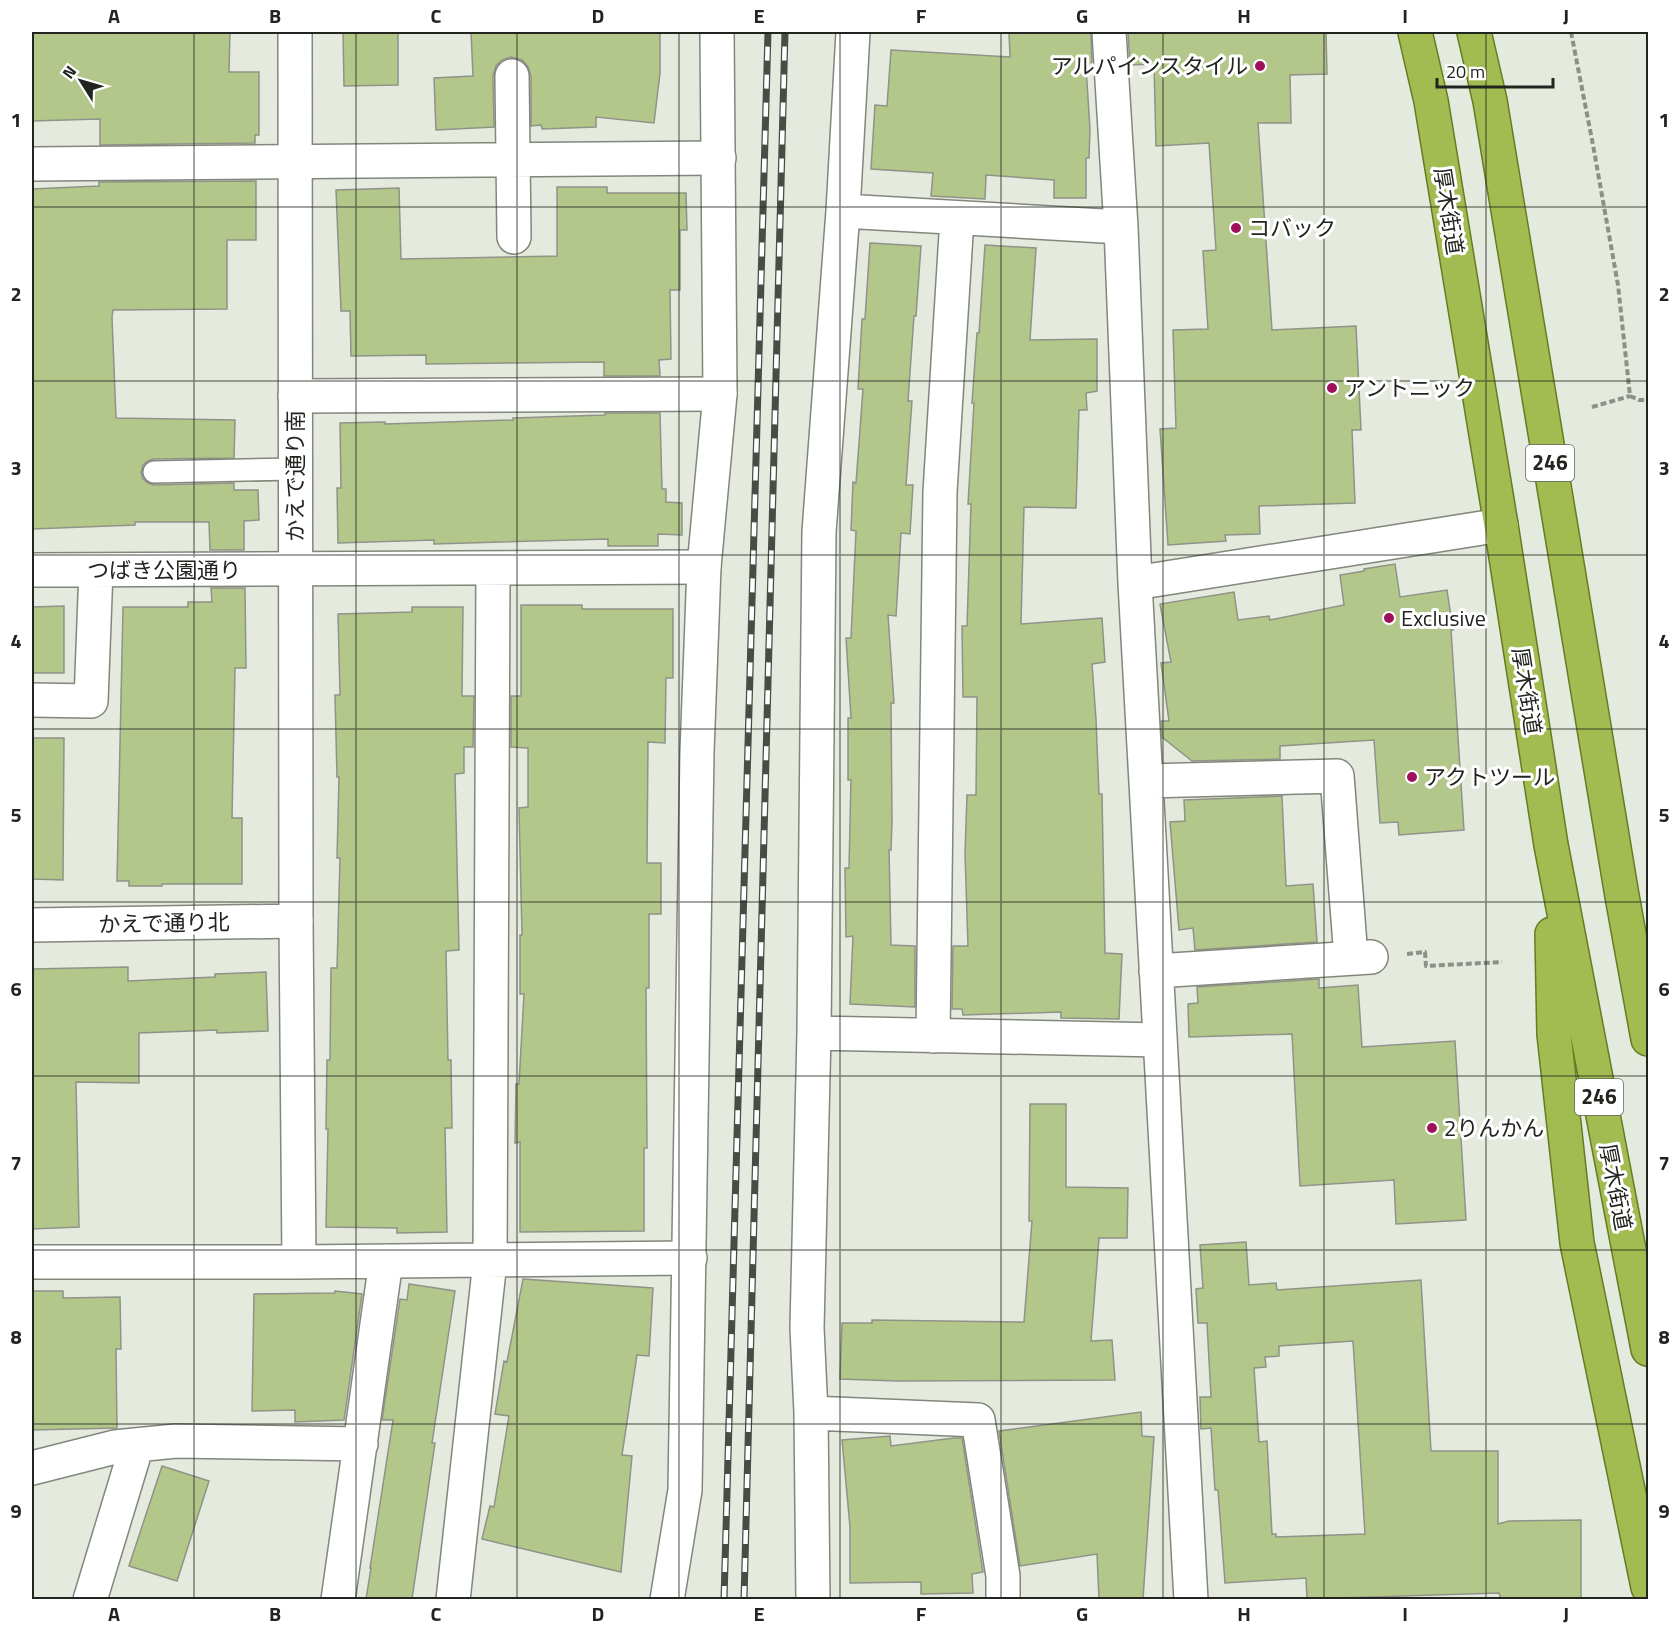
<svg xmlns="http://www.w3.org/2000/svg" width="1680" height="1631" viewBox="0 0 1680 1631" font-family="'Titillium Web','Noto Sans JP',sans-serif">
<rect width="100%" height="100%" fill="#e5eade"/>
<path fill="#b4c78a" stroke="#8f9388" stroke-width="1.5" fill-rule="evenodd" d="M32,32h198l-1,40h30v63h-4v8l-155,2v-26l-68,2z
M343,32h55v53l-54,1z
M471,32h189v41l-6,50 -58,-6v10l-54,2 -1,-4 -10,1v-50l-3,-9 -6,-7 -11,-3 -9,3 -6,6 -3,10 1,51 -58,3 -2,-52 39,-2z
M1009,32h82l1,35h-6l4,62 -1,29h-3v40h-32v-18l-68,-5 -1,24 -54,-3 2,-23 -62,-4 4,-64 12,1 4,-56 119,7z
M1128,32h198l1,42 -37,1 1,48h-33l14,207 84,-4 5,104h-9l3,73 -96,3 1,28 -35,1 1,6 -58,4 -8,-116 16,-1 -3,-98 35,-1 -5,-78 13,-1 -7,-107 -53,3 -2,-82 -24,1z
M256,181v59h-29v69l-114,1 -1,7 4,101 119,2 -1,38 -81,1 -5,2 -5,4 -2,8 2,6 5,4 6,2 80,-2v7h24l1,30 -15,1v29h-34l-1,-28h-74v3l-103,4v-340l67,-3v-4z
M557,187h50v6h79l1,37h-7v60h-10l1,69 -12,1 1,16h-56v-14l-178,2v-9l-75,1 -1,-45h-9l-5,-121 63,-2 2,71 156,-3z
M870,243l51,3 -5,70h-2l-6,85h4l-6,84h7l-3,49 -9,-1 -5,83 -8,-1 6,88h-3l1,118 -1,29h-2l2,95 24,1v61l-65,-3 3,-68 -7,1 -1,-69h4l2,-88h-3v-62h3l-5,-80h5l5,-107 -5,-1 2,-48 3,1 7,-94h-5l4,-70h3z
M985,245l51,3 -6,92 67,-1v52l-11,2 1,17h-8l-3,98 -52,-1 -3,117 81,-6 3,44 -13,2 4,55 3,75h3l3,159 17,1 -3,65 -58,-1v-6l-98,3 -1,-6h-10l1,-63h15l-3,-92 2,-59h9l1,-98h-14l-1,-71h5l4,-122h-3l6,-101h-2l5,-70h2z
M605,413h55l2,76h4v13l16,1v32l-24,-1v12h-50v-7l-174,5v-4l-96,3 -1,-55h4l-1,-65 45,-1v2l128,-4v-2l92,-3z
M1395,564l5,33 47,-7 6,40h-2l13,200 -65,5 -1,-13 -18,1 -6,-83 -94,6v13l-88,2 -30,-24 -1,-16h8l-8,-58 10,-1 -11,-58 74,-12 4,28 31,-4 1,4 74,-15 -4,-30 24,-4v-2z
M211,588h34l1,80h-11l-3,150h10v66h-80v2h-33v-5h-12l6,-274h65v-5h24z
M521,605h61v4h91v69h-7l-1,65 -17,-1 -1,121h14v51h-12v74h-3l1,160h-3v83l-124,1v-90l-5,1 1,-59h3l5,-90h-4v-59h2l-3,-127 9,-1v-59l-17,-1v-51h10z
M64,606v67h-32v-66z
M412,607h51l-1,89h12l-1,51h-9v26l-9,1 4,176 -13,1 2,109h3l1,68h-7l2,104 -50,1v-5l-71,-1 2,-98h-2l1,-69h3l1,-92h6l3,-110h-3l2,-81h-2l-2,-82h5l-2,-81 74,-2z
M32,738h32l-1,142 -31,-1 1,-94h-1z
M1282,796l4,90 27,-2 4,58 -122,8 -2,-22 -14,2 -9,-108 15,-1 -1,-21z
M128,967v14l87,-4v-3l51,-2 2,59 -51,2v-3l-78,3v50l-63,-1 3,145 -47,2v-260z
M1319,979v9l39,-3 4,62 93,-6 11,179 -70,4 -2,-44 -94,6 -8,-152 -103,3 -1,-33 10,-1 -1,-16z
M1030,1104h36v83l62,1 -1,50h-28l-8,103 21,-1 3,40 -217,1 -58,-2 2,-56h30v-3l152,2 8,-101h-3z
M1246,1242l3,43 27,-2 1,7 144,-10 10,171h67v73l11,-3 72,-1v79h-80l-2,-6 -192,6 -1,-21 -81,5 -7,-93h-3l-4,-62 -10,1 -1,-32h11l-4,-74h-9l-2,-34 7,-1 -3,-43zM1353,1341l12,193 -89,3v-3h-4l-5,-93 -8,1 -5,-74 12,-1 -1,-10 14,-1v-10z
M523,1279l130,9 -4,68 -12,-1 -15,100 10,1 -11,116 -139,-33 8,-33 4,1 15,-91 -14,-2 9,-53 3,1z
M409,1284l46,7 -23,152h3l-23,156h-46l5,-31h-1l23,-148h-11l18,-121 7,1z
M32,1291h31v7l57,-1 1,52h-5l1,79 -85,2z
M335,1291l27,3 -18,126 -49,2v-12l-43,1 2,-117 81,-1z
M1141,1412l1,24 12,1 -11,162h-44l-2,-45 -77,12 -21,-135z
M890,1436l1,10 63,-8h8l21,134 -11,2 1,19 -52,1v-12l-71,1v-56l-8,-87z
M162,1466l47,15 -32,100 -48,-15z"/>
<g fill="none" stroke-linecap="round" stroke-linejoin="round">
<g stroke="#82867b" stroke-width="24">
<path id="service" d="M154,472l141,-3"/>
</g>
<g stroke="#82867b" stroke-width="36">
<path id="minor" d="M1109,32l12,195 14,356 56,1017
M512,76l2,161
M32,164l687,-6
M843,211l278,16
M295,396l425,-2
M32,570l672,-3
M1135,583l366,-58
M32,700l59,1 5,-131
M1146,781l191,-5 14,182
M296,921l3,341
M1156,971l215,-14
M814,1033l346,7
M933,1036l7,-544 17,-274
M32,1262h267l391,-4
M811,1413l167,7 25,156v24
M32,1468l83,-21 61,-6 185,3
M90,1600l47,-155
M338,1600l48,-339
M453,1600l37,-339 3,-693
M813,1600l-2,-187 -4,-85 7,-295 5,-501 24,-321 10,-179"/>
</g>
<g stroke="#82867b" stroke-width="36">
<path id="tertiary" d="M32,925l264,-4 -1,-889
M667,1600l18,-110 12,-738 7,-185 16,-173 -3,-362"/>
</g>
<g stroke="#667c24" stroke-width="36">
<path id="trunk" d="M1415,32l16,69 70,424 50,320 97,504
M1474,32l16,69 132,795 26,143
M1552,934l2,100 23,209 71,344"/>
</g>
<path stroke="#8c9087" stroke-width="4" stroke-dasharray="6 3" stroke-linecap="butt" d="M1571,32l22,113 25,140 12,111 9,4h9
M1592,407l38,-11
M1407,954l18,-2 1,14 76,-4"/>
<use href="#service" stroke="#fff" stroke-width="21"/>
<use href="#minor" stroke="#fff" stroke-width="33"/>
<use href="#tertiary" stroke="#fff" stroke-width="33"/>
<use href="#trunk" stroke="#a2bc52" stroke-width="33"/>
<g stroke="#494b45" stroke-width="7">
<path id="rail" d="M724,1600l44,-1568
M744,1600l41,-1568"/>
</g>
<use href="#rail" stroke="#fff" stroke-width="4.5" stroke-dasharray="14" stroke-linecap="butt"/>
</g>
<path fill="none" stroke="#22241f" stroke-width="1.5" stroke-opacity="0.55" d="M194,32v1568M356,32v1568M517,32v1568M679,32v1568M840,32v1568M1001,32v1568M1163,32v1568M1324,32v1568M1486,32v1568M32,207h1616M32,381h1616M32,555h1616M32,729h1616M32,902h1616M32,1076h1616M32,1250h1616M32,1424h1616"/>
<g fill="#9e105c" stroke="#fff" stroke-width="2">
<circle cx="1260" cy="66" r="6"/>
<circle cx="1236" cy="228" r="6"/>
<circle cx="1332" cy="388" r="6"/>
<circle cx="1389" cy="618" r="6"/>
<circle cx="1412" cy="777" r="6"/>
<circle cx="1432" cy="1128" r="6"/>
</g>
<g text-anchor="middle" stroke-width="6" stroke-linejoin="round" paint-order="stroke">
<g fill="#fff" stroke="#646662" stroke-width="1.5">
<rect x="1526" y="445" width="48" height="36" rx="4.5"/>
<rect x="1575" y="1079" width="48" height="36" rx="4.5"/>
</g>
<g font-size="21" font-weight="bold" fill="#22241f">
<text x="1550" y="470">246</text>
<text x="1599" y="1104">246</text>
</g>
<g font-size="22" fill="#22241f" stroke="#fff" text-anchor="start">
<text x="1248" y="74" text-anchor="end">アルパインスタイル</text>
<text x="1248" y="236">コバック</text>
<text x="1344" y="396">アントニック</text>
<text x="1401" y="626">Exclusive</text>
<text x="1424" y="785">アクトツール</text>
<text x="1444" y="1136">2りんかん</text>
</g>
<g font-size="22" fill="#22241f" stroke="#fff">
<text transform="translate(1449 211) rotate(81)" y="8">厚木街道</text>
<text transform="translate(295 476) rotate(-90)" y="8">かえで通り南</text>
<text x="164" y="578">つばき公園通り</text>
<text transform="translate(1527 691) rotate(81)" y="8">厚木街道</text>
<text transform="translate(164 923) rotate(-1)" y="8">かえで通り北</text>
<text transform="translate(1616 1187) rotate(79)" y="8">厚木街道</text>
</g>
</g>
<rect width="1680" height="1631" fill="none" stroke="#ffffff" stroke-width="66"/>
<g transform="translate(81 81) rotate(307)" stroke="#ffffff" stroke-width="4.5" paint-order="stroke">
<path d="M0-4.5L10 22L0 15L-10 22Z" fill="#22241f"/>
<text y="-9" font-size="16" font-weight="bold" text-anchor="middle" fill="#22241f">N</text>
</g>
<path d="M1437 78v9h116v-9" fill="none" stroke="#22241f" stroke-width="3"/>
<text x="1446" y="78" font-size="18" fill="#22241f" stroke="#ffffff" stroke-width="4.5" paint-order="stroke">20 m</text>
<rect x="33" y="33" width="1614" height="1565" fill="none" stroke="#22241f" stroke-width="2"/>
<g font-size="20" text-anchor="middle" font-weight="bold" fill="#22241f">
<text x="114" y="23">A</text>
<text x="275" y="23">B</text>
<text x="436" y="23">C</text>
<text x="598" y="23">D</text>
<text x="759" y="23">E</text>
<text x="921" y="23">F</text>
<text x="1082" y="23">G</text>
<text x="1244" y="23">H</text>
<text x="1405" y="23">I</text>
<text x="1566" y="23">J</text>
<text x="16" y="127">1</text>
<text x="1664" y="127">1</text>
<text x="16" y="301">2</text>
<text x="1664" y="301">2</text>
<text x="16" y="475">3</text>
<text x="1664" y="475">3</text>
<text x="16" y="648">4</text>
<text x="1664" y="648">4</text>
<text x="16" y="822">5</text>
<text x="1664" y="822">5</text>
<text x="16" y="996">6</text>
<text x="1664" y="996">6</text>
<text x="16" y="1170">7</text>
<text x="1664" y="1170">7</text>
<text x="16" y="1344">8</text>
<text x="1664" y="1344">8</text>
<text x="16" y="1518">9</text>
<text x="1664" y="1518">9</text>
<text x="114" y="1621">A</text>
<text x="275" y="1621">B</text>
<text x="436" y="1621">C</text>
<text x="598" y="1621">D</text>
<text x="759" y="1621">E</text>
<text x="921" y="1621">F</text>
<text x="1082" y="1621">G</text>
<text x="1244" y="1621">H</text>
<text x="1405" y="1621">I</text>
<text x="1566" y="1621">J</text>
</g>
</svg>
